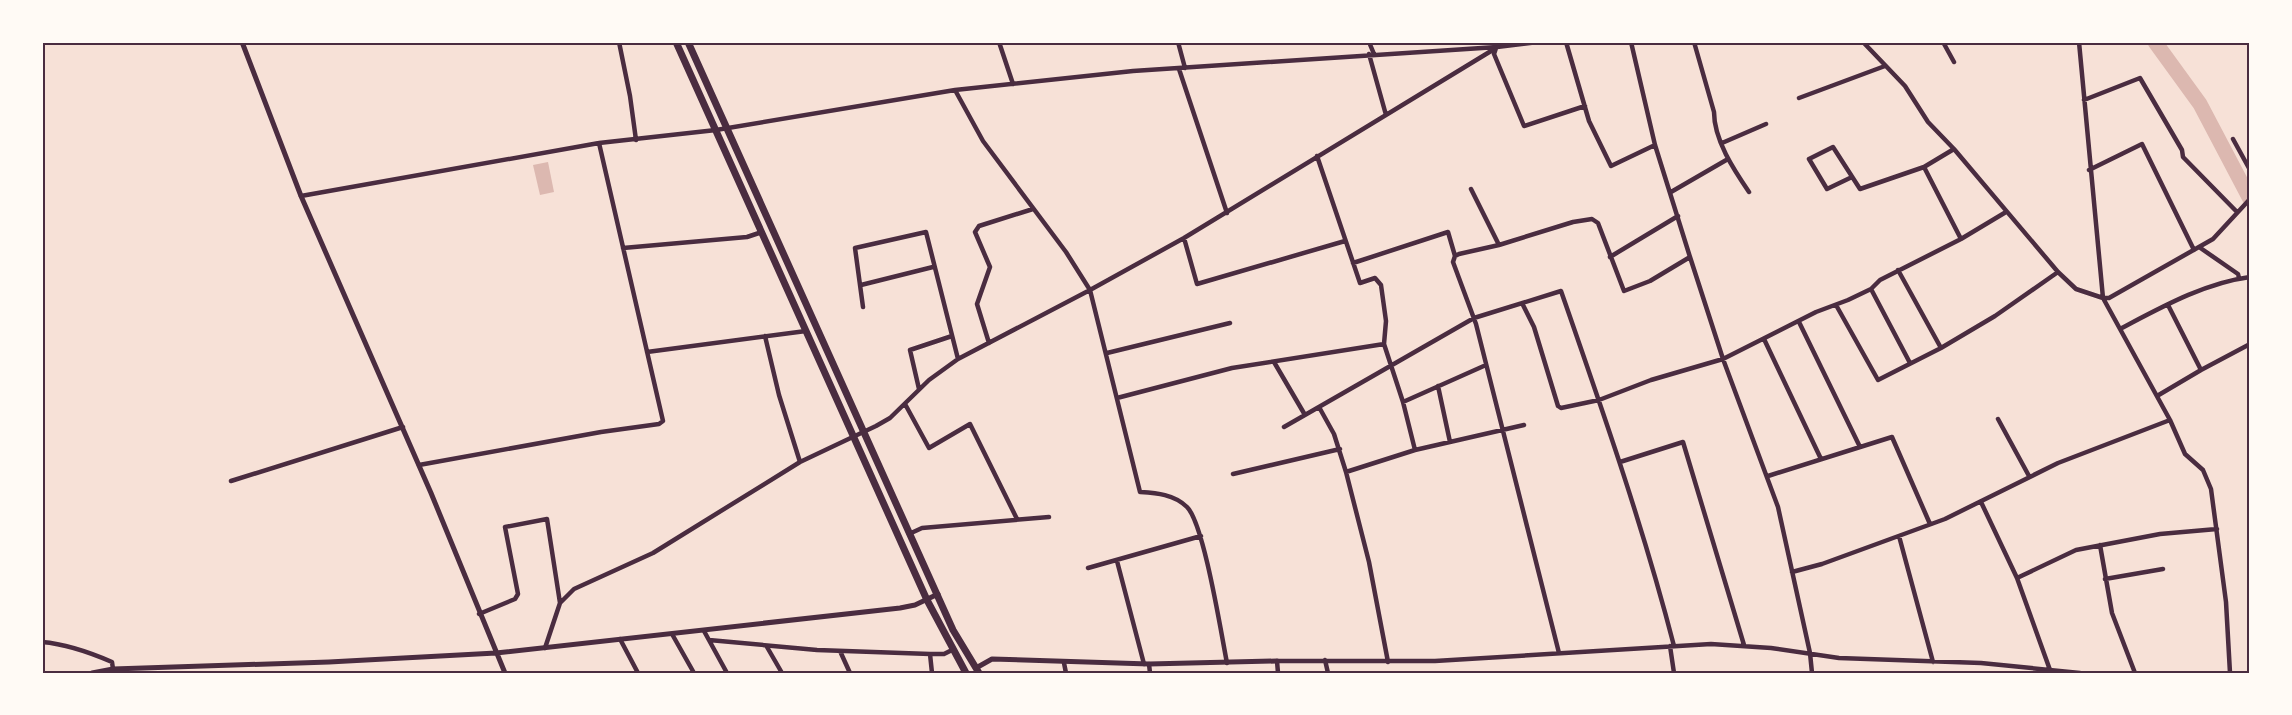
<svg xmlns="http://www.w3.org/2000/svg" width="2292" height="715" viewBox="0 0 2292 715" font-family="Arial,sans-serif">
<rect width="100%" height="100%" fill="#f7e1d7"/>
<path fill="#dcb8b0" d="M548,162l6,30 -14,3 -7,-30z"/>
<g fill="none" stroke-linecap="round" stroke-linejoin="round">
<path stroke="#dcb8b0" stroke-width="15" d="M2155,42l45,62 50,95"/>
<path stroke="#4a2c40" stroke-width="4.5" d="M619,42l11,54 6,44
M999,42l14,42
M1178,42l7,26
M1369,42l5,12
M1498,42l-4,12 30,72 61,-20
M1566,42l23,79 22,45 44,-21
M1631,42l24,103 35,112 33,102 55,148 32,146 2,20
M1694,42l20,70c0,28 20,58 35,80
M1863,42l42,44 23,36 26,27 104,123 18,17 27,9h6l104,-59 37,-40
M1943,42l11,20
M2079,42l24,256 67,122 15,34 18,16 8,19 15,113 4,71
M1369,54l17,61
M1179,69l48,144
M955,90l28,51 83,111 24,38 50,202c16,1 34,2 47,15 17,17 34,126 40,156
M1799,98l86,-32
M2084,100l56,-22 42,72 1,7 54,55
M2233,139l17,31
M1722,143l44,-19
M1317,156l43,127 15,-5 6,7 5,36 -2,23 19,58 12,48
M1924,167l37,72
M2089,170l53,-26 52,106
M1852,177l-25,12 -18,-30 24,-12 27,42 64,-22 30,-18
M1471,189l28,56
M1671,192l57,-33
M301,196l298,-53 117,-13 239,-40 178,-19 364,-24 41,-5
M1184,238l13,46 148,-43
M2199,247l39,27 1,4
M623,248l124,-11 15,-5
M1610,257l68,-41
M1353,263l95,-31 7,24
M1898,270l43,78
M861,285l72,-18
M1871,289l39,74
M1522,303l12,24 24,79 3,2 38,-8 52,-20 72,-21 93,-47 32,-12 23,-11 9,-9 81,-41 45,-27
M1836,305l42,75 63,-32 54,-32 63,-44
M2168,305l33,65
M863,307l-8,-59 71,-16 32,127
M1799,322l61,125
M2120,329c40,-21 84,-46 130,-52
M765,336l14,59 21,67
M1764,339l57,120
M989,343l-12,-39 13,-37 -15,-35 4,-6 54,-17
M647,352l159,-21
M1107,353l123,-30
M1274,362l31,53
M1438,386l12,56
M919,389l-9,-39 42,-14
M2157,396l44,-26 49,-26
M1117,398l115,-30 152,-24
M1403,402l83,-37
M905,404l24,44 41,-24 47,95
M1319,407l15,27 12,38
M1998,419l31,57
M1284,427l190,-109 87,-27c41,118 82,235 113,355
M1620,462l63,-20 61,203
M419,465l182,-33 58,-8 4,-3 -64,-278
M1233,474l107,-25
M1768,476l124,-39 38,87
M231,481l172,-54
M1981,502l36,76 33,92
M909,534l13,-6 127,-11
M1899,536l34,126
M2100,545l12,68 23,60
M1117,561l27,103
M1088,568l113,-32
M1792,572l30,-8 123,-45 113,-56 112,-43
M2017,578l59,-28 84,-16 57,-5
M2105,579l58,-10
M479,614l36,-15 3,-5 -13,-67 42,-8 13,84
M704,631l23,42
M672,634l22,39
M620,639l18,34
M709,640l108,10 113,4h14l8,-4
M42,642c24,2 47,10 70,20l1,7
M1670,646l4,27
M767,647l15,26
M545,648l15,-45 14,-14 79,-36 147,-91 76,-36 14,-8 39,-38 29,-21 132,-69 94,-52 312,-190
M840,651l10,22
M1559,653l-83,-329 -23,-62 2,-6 4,-2 40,-9 74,-23 19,-3 6,4 26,68 26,-10 40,-24
M930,654l2,19
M1325,660l3,13
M1388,662l-19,-100 -23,-90 69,-22 109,-25
M1064,663l2,10
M1149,664l1,9
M1278,673l-1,-12h158l276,-17 60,4 68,10 142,5 99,10"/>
<path stroke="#4a2c40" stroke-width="5" d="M242,42l59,154 130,297 74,180
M976,668l16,-9 157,5 128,-3
M92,673l21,-4 216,-7 167,-9 404,-45 15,-3 23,-11"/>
<path stroke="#4a2c40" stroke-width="7" d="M676,42l251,558 39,73
M688,42l265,588 26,43"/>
</g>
<rect width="2292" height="715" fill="none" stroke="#fffaf5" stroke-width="87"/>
<rect x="44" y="44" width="2204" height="628" fill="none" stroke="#4a2c40" stroke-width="2"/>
</svg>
